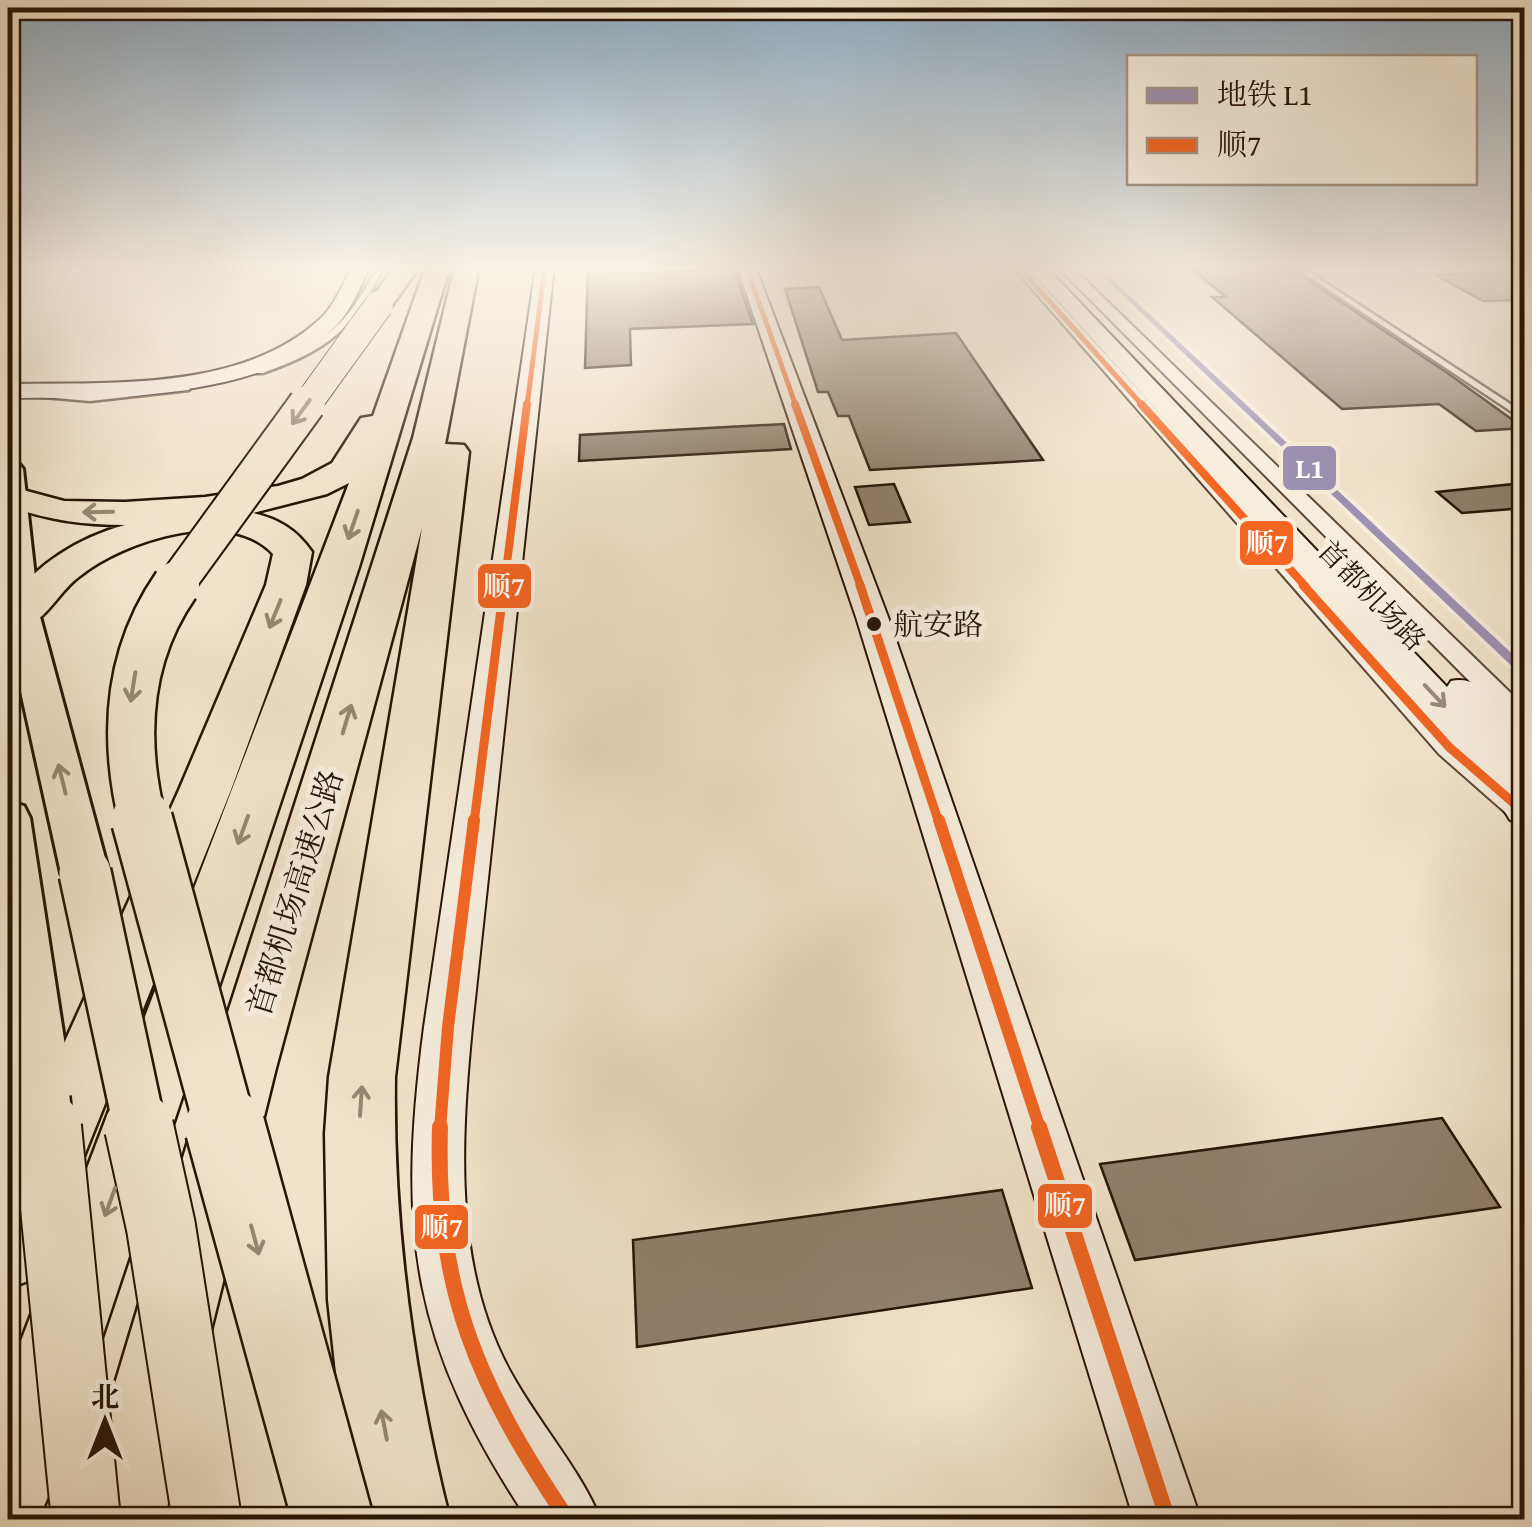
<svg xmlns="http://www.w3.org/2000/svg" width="1532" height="1527" viewBox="0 0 1532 1527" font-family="'Gentium Book Plus','Noto Serif SC',serif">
<rect width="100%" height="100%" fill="#f1e3ca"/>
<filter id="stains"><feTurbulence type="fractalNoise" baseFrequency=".002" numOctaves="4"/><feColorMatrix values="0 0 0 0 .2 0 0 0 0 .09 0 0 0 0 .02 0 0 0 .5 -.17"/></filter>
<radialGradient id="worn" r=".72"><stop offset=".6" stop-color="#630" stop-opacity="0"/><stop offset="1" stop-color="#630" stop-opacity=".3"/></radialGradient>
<path fill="#91806c" stroke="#281406" stroke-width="2.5" d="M588,266h22l1,8 123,-5 19,55 -123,5 1,36 -46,3z
M1288,267l158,105 78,56 -48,3 -37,-27 -97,5 -130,-112h14l-32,-26z
M1524,271v29l-41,1 -47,-26z
M819,287l23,53 114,-7 87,127 -173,10 -21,-54h-11l-10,-24h-10l-33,-103z
M784,424l7,25 -212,12 1,-26z
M1524,483v25l-62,5 -25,-21z
M894,484l16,38 -41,3 -14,-38z
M1442,1118l58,89 -365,53 -35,-96z
M1002,1190l30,98 -395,59 -4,-107z"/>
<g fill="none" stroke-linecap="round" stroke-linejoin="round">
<g stroke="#5a4837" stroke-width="5">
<path id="lane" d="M378,266h6c-31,64 -55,83 -121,107h-6v-4c65,-23 89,-41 121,-103z
M1293,266h7l224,147v7z
M186,385l4,3 -1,2 -99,11 -82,-7v-5l82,6z"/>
</g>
<g stroke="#5a4837" stroke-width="4">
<path id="street" d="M1012,266h13l434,474 65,56v27l-10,-3 -75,-66z
M1057,266h14l453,440v24l-9,-3z"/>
</g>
<g stroke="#281406" stroke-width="4">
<path id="secondary" d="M352,266h18c-10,21 -18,43 -34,60 -70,75 -233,71 -328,72v-14c100,-2 233,8 312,-65 15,-14 23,-35 32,-53z
M536,266h18l-82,761c-11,115 -19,239 38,344 27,50 69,96 91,149h-73c-117,-177 -131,-286 -104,-493z
M737,266h18l133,351 313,903h-67l-278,-903z
M1026,266h19l402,421 4,-6c30,-8 54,29 73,49v35l-12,-3 12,18v44l-14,-4 -39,-63z"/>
</g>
<g stroke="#281406" stroke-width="6">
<path id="primary" d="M8,460l10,3 5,6 16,144 70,260 -7,13 -17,6 -17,-6 -7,-13 -53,-240z
M8,801l16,5 6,12 43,280 -9,19 -20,8 -20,-8 -9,-19 -7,-74z"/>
</g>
<g stroke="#281406" stroke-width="5">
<path id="highway" d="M396,266h24l-32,45h-18l-4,-6z
M426,266h24l-91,301 -307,920 -13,31 -31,2v-145l341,-892 -22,11 -74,19c26,6 44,17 59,39l-6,33 -75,205 -196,488 -27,11v-122l171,-377 87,-205 7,-31c-44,-48 -149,-13 -193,22 -17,12 -27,32 -43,44 -9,7 -20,5 -29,2v-20c30,-38 69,-64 117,-77 -43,0 -77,-5 -117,-19v-20l56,15 61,1 80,-5 73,-11 24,-7 30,-16 29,-45 12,-2z
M455,266h24l-34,178 19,1 5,7 -74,625c-2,151 18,296 55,443h-90l-20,-111 -12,-109 -3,-166 4,-57 93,-549 -146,540 -112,452h-90l136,-452 203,-630z"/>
</g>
<use href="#lane" fill="#f6eddd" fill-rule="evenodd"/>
<use href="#street" fill="#f6eddd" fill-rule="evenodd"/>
<use href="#secondary" fill="#f6eddd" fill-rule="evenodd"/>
<use href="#primary" fill="#f1e3ca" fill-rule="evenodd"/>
<use href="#highway" fill="#f1e3ca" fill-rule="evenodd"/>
<g stroke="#281406" stroke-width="56" stroke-linecap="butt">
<path id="primary-bridge-far1" d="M85,873l55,256
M44,1098l3,31"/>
</g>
<g stroke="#281406" stroke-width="72" stroke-linecap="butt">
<path id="primary-bridge" d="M47,1127l39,393
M139,1127l22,100 46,293"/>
</g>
<g stroke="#281406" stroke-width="30" stroke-linecap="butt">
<path id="highway-bridge-far4" d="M306,406l73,-101"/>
</g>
<g stroke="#281406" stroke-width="40" stroke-linecap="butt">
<path id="highway-bridge-far3" d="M174,587l133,-183"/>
</g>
<g stroke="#281406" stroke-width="51" stroke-linecap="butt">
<path id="highway-bridge-far2" d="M143,823c-21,-84 -17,-166 33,-238"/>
</g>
<g stroke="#281406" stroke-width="65" stroke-linecap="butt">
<path id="highway-bridge-far1" d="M142,820l84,309"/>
</g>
<g stroke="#281406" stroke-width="84" stroke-linecap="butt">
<path id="highway-bridge" d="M225,1127l108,393"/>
</g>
<use href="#primary-bridge-far1" stroke="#f1e3ca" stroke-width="51"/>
<use href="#primary-bridge" stroke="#f1e3ca" stroke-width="68"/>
<use href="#highway-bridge-far4" stroke="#f1e3ca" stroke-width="28"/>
<use href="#highway-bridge-far3" stroke="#f1e3ca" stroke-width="36"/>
<use href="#highway-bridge-far2" stroke="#f1e3ca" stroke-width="46"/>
<use href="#highway-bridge-far1" stroke="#f1e3ca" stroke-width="60"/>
<use href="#highway-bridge" stroke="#f1e3ca" stroke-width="79"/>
<g stroke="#f6eddd" stroke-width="9">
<path id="bus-1-far4" d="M746,266l50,140
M1018,266l125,140
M527,406l18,-140"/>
</g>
<g stroke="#f6eddd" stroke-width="12">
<path id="bus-1-far3" d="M795,404l66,183
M1141,404l165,183
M504,587l23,-183"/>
</g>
<g stroke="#f6eddd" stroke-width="16">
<path id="bus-1-far2" d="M860,585l79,238
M1303,585l146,162 75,65
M474,823l30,-238"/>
</g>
<g stroke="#f6eddd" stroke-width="20">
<path id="bus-1-far1" d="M939,820l101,309
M440,1129l8,-102 26,-207"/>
</g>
<g stroke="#f6eddd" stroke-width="24">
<path id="bus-1" d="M440,1127c-5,165 38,259 128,393
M1039,1127l129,393"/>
</g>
<use href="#bus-1-far4" stroke="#f26522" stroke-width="5"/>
<use href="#bus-1-far3" stroke="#f26522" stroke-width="8"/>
<use href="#bus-1-far2" stroke="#f26522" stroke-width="9"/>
<use href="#bus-1-far1" stroke="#f26522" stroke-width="12"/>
<use href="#bus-1" stroke="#f26522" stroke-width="16"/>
<g stroke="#f6eddd" stroke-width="8">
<path id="metro-1" d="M1092,266h6l426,399v9h-4z"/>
</g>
<use href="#metro-1" fill="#9b91b1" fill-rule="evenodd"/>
</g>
<defs><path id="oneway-shaft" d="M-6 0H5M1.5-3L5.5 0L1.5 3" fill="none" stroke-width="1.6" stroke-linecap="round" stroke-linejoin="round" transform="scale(2.5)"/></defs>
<g stroke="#978672">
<use href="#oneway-shaft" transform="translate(301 412) rotate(126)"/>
<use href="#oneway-shaft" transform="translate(98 512) rotate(179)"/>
<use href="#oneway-shaft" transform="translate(353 525) rotate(109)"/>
<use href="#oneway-shaft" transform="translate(275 614) rotate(112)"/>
<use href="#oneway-shaft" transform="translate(133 687) rotate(99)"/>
<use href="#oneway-shaft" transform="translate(347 719) rotate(-73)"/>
<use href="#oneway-shaft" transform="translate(62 779) rotate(-104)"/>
<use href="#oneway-shaft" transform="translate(243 830) rotate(110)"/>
<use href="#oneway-shaft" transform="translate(361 1101) rotate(-86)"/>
<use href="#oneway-shaft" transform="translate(110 1202) rotate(110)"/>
<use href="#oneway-shaft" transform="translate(255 1240) rotate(75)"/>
<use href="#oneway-shaft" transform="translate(384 1425) rotate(-101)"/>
</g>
<use stroke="#998b7c" href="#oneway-shaft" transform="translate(1435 696) rotate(47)"/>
<linearGradient id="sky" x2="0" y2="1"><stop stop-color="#90abc1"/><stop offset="0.56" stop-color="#f9f2e7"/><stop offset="1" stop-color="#f9f2e7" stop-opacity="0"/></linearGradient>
<rect width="1532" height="479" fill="url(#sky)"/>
<circle fill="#281406" stroke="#f6eddd" stroke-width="4" cx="874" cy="624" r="9"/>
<g text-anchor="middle" stroke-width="10" stroke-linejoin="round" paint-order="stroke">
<g font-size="28" fill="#281406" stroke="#f6eddd">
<text transform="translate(1372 595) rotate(46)" y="10">首都机场路</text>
</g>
<g font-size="30" fill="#281406" stroke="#f6eddd" text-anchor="start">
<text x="893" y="635">航安路</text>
</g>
<g font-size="32" fill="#281406" stroke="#f6eddd">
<text transform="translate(295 893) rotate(-73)" y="11">首都机场高速公路</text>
</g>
</g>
<g stroke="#f6eddd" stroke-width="4">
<rect x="1281" y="444" width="57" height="48" rx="10" fill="#9b91b1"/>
<rect x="1238" y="519" width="57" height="48" rx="10" fill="#f26522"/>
<rect x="476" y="562" width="57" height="48" rx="10" fill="#f26522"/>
<rect x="1036" y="1182" width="58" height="48" rx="10" fill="#f26522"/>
<rect x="413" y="1203" width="57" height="48" rx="10" fill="#f26522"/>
</g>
<g font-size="28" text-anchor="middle" font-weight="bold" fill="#fff">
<text x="1310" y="478">L1</text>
<text x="1267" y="553">顺7</text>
<text x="504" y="596">顺7</text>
<text x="1065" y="1215">顺7</text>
<text x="442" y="1237">顺7</text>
</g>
<rect width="1532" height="1527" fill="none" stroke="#f1e3ca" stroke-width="40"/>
<rect x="10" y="10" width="1512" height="1507" fill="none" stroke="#281406" stroke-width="5"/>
<rect x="20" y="20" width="1492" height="1487" fill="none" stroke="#281406" stroke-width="2.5"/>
<rect x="1127" y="55" width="350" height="130" fill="#f6eddd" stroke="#a49687" stroke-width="2.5"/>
<rect x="1147" y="88" width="50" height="15" fill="#9b91b1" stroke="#a49687" stroke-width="2.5"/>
<text x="1217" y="105" font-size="30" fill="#281406">地铁 L1</text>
<rect x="1147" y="138" width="50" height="15" fill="#f26522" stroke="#a49687" stroke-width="2.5"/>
<text x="1217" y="155" font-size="30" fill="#281406">顺7</text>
<g transform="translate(105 1422)" stroke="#f6eddd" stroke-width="8" paint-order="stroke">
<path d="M0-8L18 38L0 25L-18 38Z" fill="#281406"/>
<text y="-15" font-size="28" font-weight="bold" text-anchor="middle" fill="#281406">北</text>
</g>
<rect width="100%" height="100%" filter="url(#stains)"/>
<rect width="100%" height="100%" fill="url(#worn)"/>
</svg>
